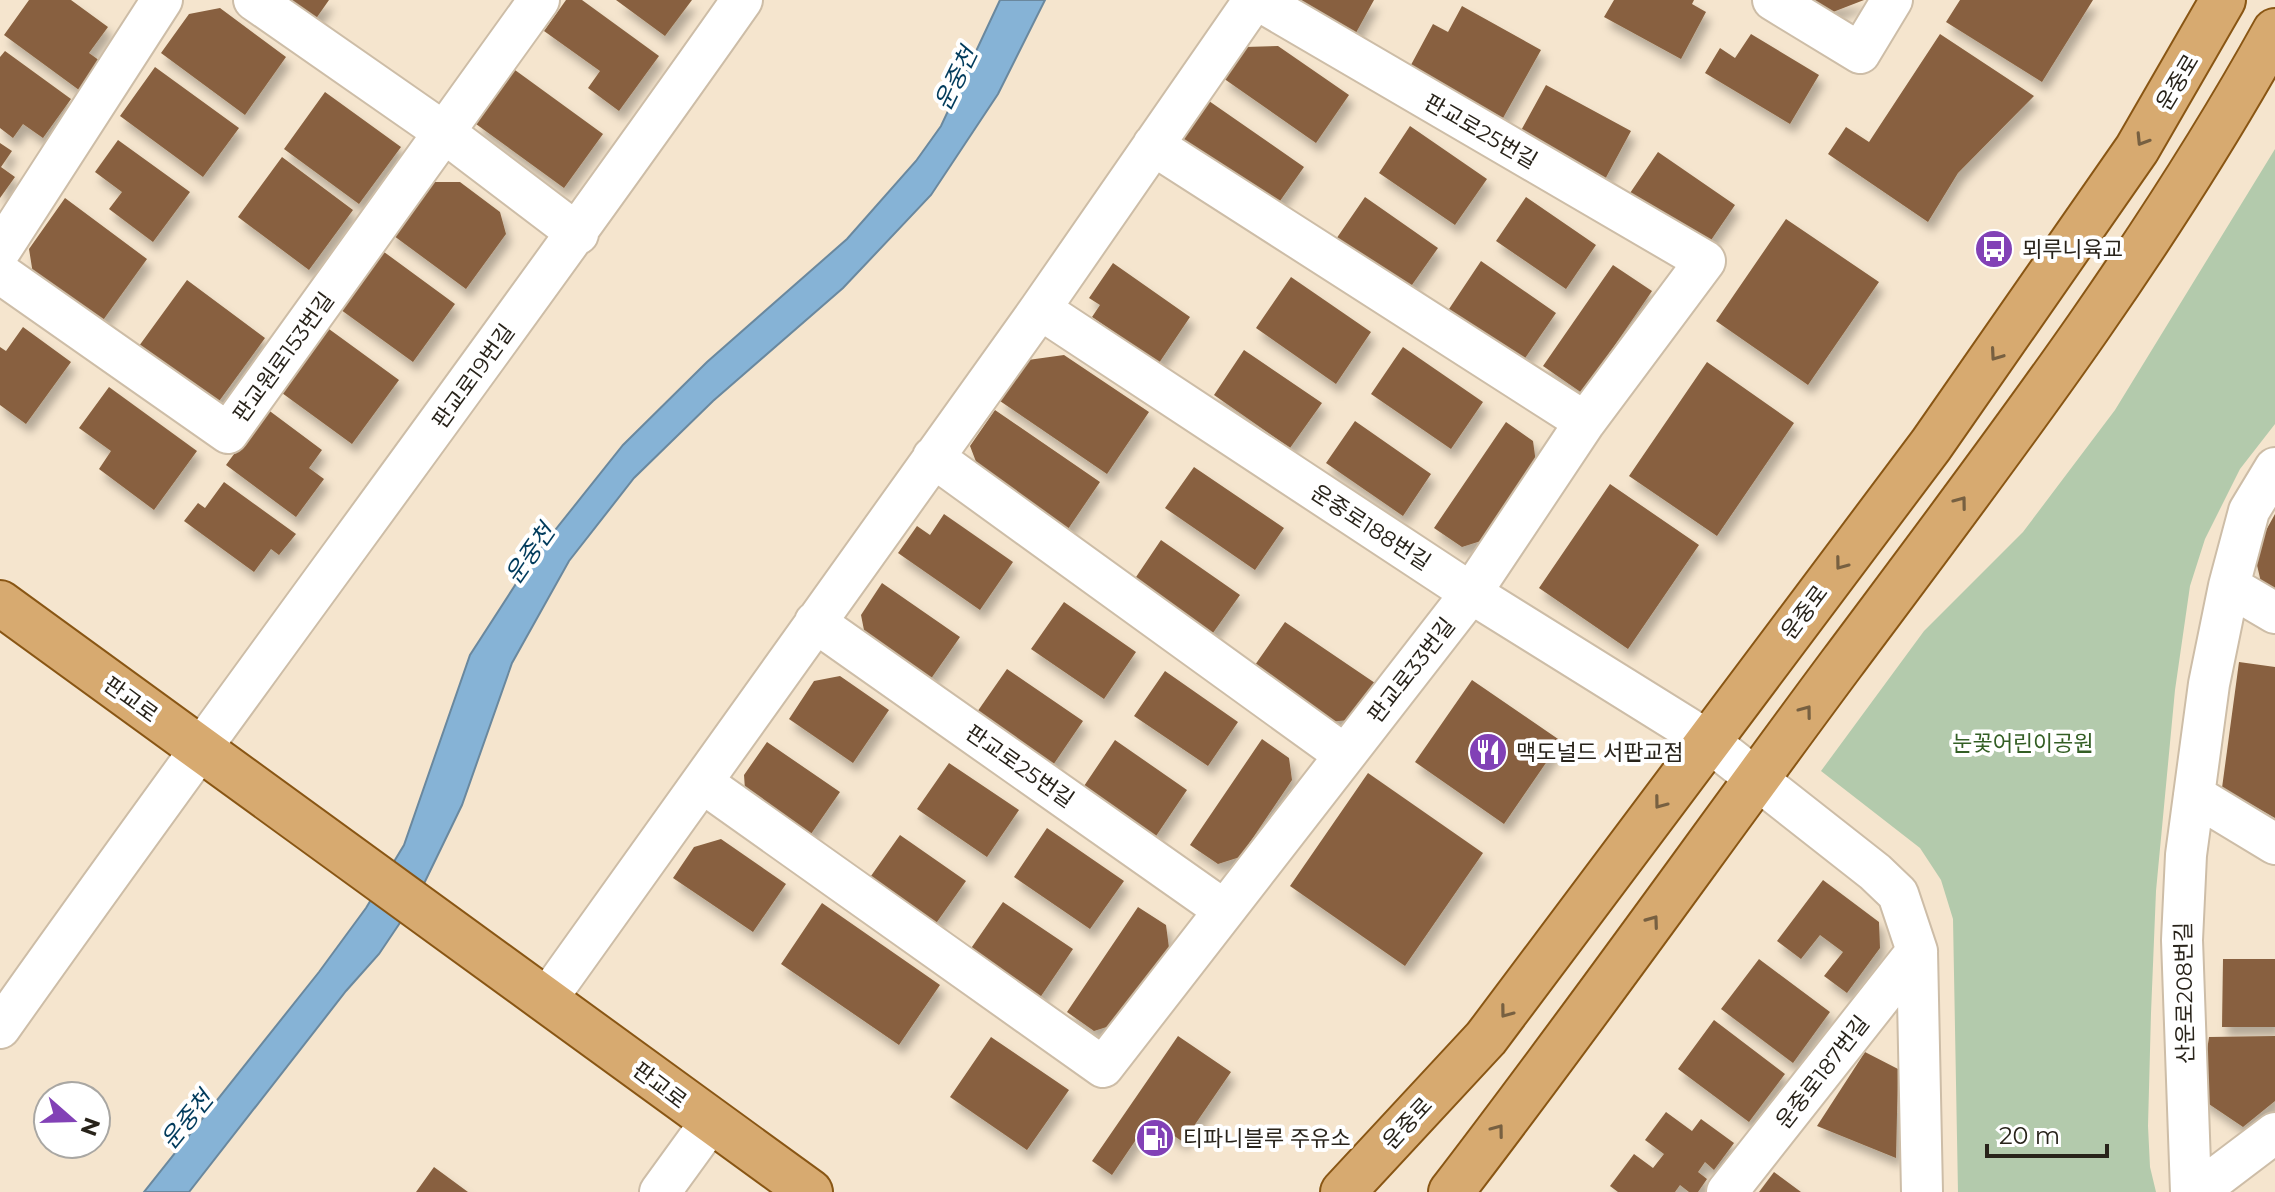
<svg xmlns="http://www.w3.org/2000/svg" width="2275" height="1192" viewBox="0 0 2275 1192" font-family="Montserrat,'Noto Sans KR',sans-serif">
<defs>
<filter id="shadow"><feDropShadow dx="5" dy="9" stdDeviation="4" flood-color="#0004"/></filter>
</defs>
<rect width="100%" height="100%" fill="#f5e5ce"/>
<path fill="#b3caac" d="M2275,149v275l-35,45 -35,70 -15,47 -15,104 -19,201 -5,122 -3,113 2,41 6,25h-198l-5,-273 -12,-39 -21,-32 -99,-77 103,-140 99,-99 92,-122z"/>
<path fill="#86b3d6" stroke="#6a889e" stroke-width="2" d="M1000,0h45l-47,94 -67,101 -88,93 -130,113 -79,77 -65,83 -57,102 -50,142 -44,91 -39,58 -33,37 -157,201h-45l175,-220 47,-64 38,-63 66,-190 62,-96 91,-114 84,-83 140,-123 69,-78 25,-35z"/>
<path fill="#88613f" filter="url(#shadow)" d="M29,0h42l37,27 -19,26 11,8 -21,29 -75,-55z
M287,0h42l-14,20z
M566,0h16l77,56 -40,55 -31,-23 12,-17 -56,-40z
M616,0h76l-27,36z
M1280,0h94l-22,40z
M1614,0h80l-2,4 14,8 -25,47 -77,-42z
M1811,0h53l-31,12z
M1960,0h133l-51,82 -96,-60z
M1462,6l79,44 -43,77 -93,-51 28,-52 15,8z
M220,8l66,49 -41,58 -84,-62 28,-39z
M1751,34l68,41 -29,49 -85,-51 15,-25 15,10z
M1940,34l94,62 -76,77 -30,49 -100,-68 18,-27 23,15z
M1278,46l71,49 -33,48 -93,-65 22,-31z
M5,51l66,48 -28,39 -20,-14 -10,14 -13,-10v-71z
M155,67l84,61 -36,49 -83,-61z
M515,70l88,64 -39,54 -88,-64z
M1546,85l85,46 -28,52 -85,-47z
M325,92l76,55 -42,57 -75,-55z
M1209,101l95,66 -29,41 -95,-65z
M1410,126l77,53 -32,46 -76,-52z
M118,140l72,52 -37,50 -44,-33 13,-17 -27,-20z
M0,143l12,8 -11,16 14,10 -15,21z
M1658,152l77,53 -30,44 -77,-53z
M282,157l71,53 -44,60 -71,-53z
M428,182h32l40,30 6,22 -40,55 -76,-56z
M1365,197l73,51 -31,44 -73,-50z
M1526,197l70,48 -30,44 -70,-48z
M65,198l82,61 -46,64 -68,-49 -4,-25z
M1786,219l93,63 -71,103 -92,-64z
M380,249l75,55 -42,58 -76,-55z
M1481,261l75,52 -35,51 -74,-52z
M1113,263l77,54 -31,46 -67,-46 8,-12 -11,-7z
M1613,265l39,26 -70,102 -39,-27z
M1291,277l80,55 -35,52 -80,-56z
M187,280l78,58 -48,66 -78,-58z
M23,327l48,35 -45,62 -26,-19v-58l6,4z
M329,329l70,51 -47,64 -70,-51z
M1403,347l80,55 -32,47 -80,-55z
M1244,350l78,53 -32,45 -76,-53z
M1064,355l85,57 -42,62 -107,-73 28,-41z
M1707,362l87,61 -77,113 -88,-60z
M109,387l88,64 -43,59 -55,-41 12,-18 -32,-23z
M267,409l55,41 -13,18 15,11 -28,38 -70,-52z
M995,410l105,72 -34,50 -86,-60 -10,-26z
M1355,421l76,53 -28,42 -77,-53z
M1506,422l27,19 3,22 -52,77 -22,7 -28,-19z
M1194,467l90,61 -29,42 -90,-62z
M224,482l72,52 -17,21 -8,-6 -17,23 -70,-51 14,-18 7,5z
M1610,484l89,61 -71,104 -89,-61z
M944,514l69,48 -33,48 -82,-57 19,-27 13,9z
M2275,514v84l-12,-7 -9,-39z
M1161,540l79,55 -30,42 -78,-54z
M882,583l78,54 -32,46 -62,-43 -5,-25z
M1064,602l72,50 -32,47 -73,-50z
M1285,622l90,61 -26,37 -30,3 -71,-48z
M2239,662l36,5v151l-53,-30z
M1007,669l76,52 -32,47 -76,-53z
M1165,671l73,51 -30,44 -74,-50z
M840,676l49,34 -36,53 -64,-44 25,-38z
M1472,680l89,61 -57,83 -89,-62z
M1262,739l27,19 3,22 -52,77 -22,7 -28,-19z
M1115,740l72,50 -31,46 -72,-50z
M767,742l73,50 -36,52 -58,-40 -2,-29z
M949,763l70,47 -32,47 -70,-48z
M1368,773l115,80 -78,113 -115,-80z
M1047,828l77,53 -34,48 -76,-52z
M900,835l66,46 -34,48 -66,-46z
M721,839l65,45 -33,48 -80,-54 21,-31z
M1823,880l56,42 1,26 -33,45 -23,-17 19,-24 -23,-17 -19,24 -24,-18z
M1003,902l70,47 -38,56 -70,-48z
M822,903l118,82 -41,60 -118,-81z
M1138,907l28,18 3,23 -53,76 -22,7 -27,-19z
M1759,959l71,53 -37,51 -72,-54z
M2223,959h52v68h-53z
M1714,1020l71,54 -36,48 -71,-53z
M1178,1036l53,36 -48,70 -33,-23 -38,56 -20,-14z
M2275,1036v65l-32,26 -43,-29 9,-61z
M991,1037l78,53 -42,60 -77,-53z
M1865,1052l33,17 -2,89 -79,-32z
M1666,1112l26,19 9,-12 33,24 -20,27 -9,-8 -7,10 9,7 -9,13h-9l-9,-7 -5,7h-57l-8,-6 24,-32 19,14 11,-14 -19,-14z
M434,1167l34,25h-52z
M1774,1172l27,20h-42z"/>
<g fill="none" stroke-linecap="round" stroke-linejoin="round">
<g stroke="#cdbda7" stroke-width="44">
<path id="minor" d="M254,0l191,133 133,101
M1773,0l87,53 32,-53
M1153,145l432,277
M0,251l162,-251
M0,273l228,160 311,-433
M1040,309l431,284 236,147 168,132 23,22 19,57 -190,241
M933,457l412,298
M2229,586l46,27
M815,622l409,288
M703,783l400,284 368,-474 114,-171 120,-161 -447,-261
M2194,795l81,49
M1917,951l5,241
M546,1000l494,-691 214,-309
M0,1028c244,-345 499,-682 742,-1028
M660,1192l50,-69
M2191,1192l-9,-252 4,-85 23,-171 20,-98 20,-75 26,-43
M2197,1192l78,-59"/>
</g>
<g stroke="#895614" stroke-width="48">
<path id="major" d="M0,603l810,589
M1343,1192l143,-154 445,-593 206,-296 86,-149
M1451,1192c134,-174 260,-353 391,-529 153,-205 309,-408 433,-632"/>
</g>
<use href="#minor" stroke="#fff" stroke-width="40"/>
<use href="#major" stroke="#d7aa70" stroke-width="44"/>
</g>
<defs><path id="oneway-chevron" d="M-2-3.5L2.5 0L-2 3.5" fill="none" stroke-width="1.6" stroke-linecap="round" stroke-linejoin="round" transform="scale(2)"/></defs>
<g stroke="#776041">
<use href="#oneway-chevron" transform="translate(2142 140) rotate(122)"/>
<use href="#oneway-chevron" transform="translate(1996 355) rotate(125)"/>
<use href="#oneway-chevron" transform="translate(1961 502) rotate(-53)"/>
<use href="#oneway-chevron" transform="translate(1841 564) rotate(127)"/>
<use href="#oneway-chevron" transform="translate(1806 711) rotate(-53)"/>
<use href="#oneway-chevron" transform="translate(1660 803) rotate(127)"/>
<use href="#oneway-chevron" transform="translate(1653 921) rotate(-54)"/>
<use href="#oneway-chevron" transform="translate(1506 1012) rotate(127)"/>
<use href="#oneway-chevron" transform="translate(1498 1130) rotate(-53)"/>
</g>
<defs>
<g id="bus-disc" transform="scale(2)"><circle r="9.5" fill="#8241b6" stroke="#fff"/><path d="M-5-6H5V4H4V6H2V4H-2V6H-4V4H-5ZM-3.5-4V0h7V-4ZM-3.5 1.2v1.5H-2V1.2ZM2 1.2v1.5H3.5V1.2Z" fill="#fff"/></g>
<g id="restaurant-disc" transform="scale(2)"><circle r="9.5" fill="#8241b6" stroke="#fff"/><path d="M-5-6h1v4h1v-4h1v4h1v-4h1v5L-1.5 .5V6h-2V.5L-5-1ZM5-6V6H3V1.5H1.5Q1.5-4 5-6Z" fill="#fff"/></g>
<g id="fuel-disc" transform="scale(2)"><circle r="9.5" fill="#8241b6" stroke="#fff"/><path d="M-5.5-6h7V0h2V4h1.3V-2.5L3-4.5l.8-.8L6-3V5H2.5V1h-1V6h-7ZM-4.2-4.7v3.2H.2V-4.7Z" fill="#fff"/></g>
</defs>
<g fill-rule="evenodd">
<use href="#bus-disc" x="1994" y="249"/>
<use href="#restaurant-disc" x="1488" y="752"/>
<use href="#fuel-disc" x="1155" y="1138"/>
</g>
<g text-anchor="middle" stroke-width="8" stroke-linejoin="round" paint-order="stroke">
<g font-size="22" fill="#28231a" stroke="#fff">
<text transform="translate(2177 82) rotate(-59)" y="8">운중로</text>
<text transform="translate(1481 131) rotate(30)" y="8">판교로25번길</text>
<text transform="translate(283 357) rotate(-54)" y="8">판교원로153번길</text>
<text transform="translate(473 376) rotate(-54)" y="8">판교로19번길</text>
<text transform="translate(1371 527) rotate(33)" y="8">운중로188번길</text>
<text transform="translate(1804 612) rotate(-53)" y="8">운중로</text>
<text transform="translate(1411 670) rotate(-52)" y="8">판교로33번길</text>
<text transform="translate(131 699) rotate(36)" y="8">판교로</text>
<text transform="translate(1020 766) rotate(35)" y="8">판교로25번길</text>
<text transform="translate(2184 993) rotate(-91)" y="8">산운로208번길</text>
<text transform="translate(1822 1072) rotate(-52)" y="8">운중로187번길</text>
<text transform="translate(660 1085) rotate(37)" y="8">판교로</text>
<text transform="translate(1407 1123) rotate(-47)" y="8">운중로</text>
</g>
<g font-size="22" fill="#28231a" stroke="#fff" text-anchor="start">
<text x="2022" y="257">뫼루니육교</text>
<text x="1516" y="760">맥도널드 서판교점</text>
<text x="1183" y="1146">티파니블루 주유소</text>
</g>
<g font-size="22" fill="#335e24" stroke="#fff">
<text x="2023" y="751">눈꽃어린이공원</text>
</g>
<g font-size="24" font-style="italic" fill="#013b5c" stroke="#fff">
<text transform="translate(956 79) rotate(-64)" y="8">운중천</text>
<text transform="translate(530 554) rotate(-55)" y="8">운중천</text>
<text transform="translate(187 1120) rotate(-51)" y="8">운중천</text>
</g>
</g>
<g transform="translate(72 1120) rotate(110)"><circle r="38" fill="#ffffff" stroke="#a9a7a3" stroke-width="2"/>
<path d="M0-6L14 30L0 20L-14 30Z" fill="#8241b6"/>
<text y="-12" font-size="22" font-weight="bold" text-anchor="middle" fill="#28231a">N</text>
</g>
<path d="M1987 1144v12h120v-12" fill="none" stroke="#28231a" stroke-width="4"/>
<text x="1999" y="1144" font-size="24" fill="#28231a" stroke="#ffffff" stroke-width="6" paint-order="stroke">20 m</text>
</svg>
